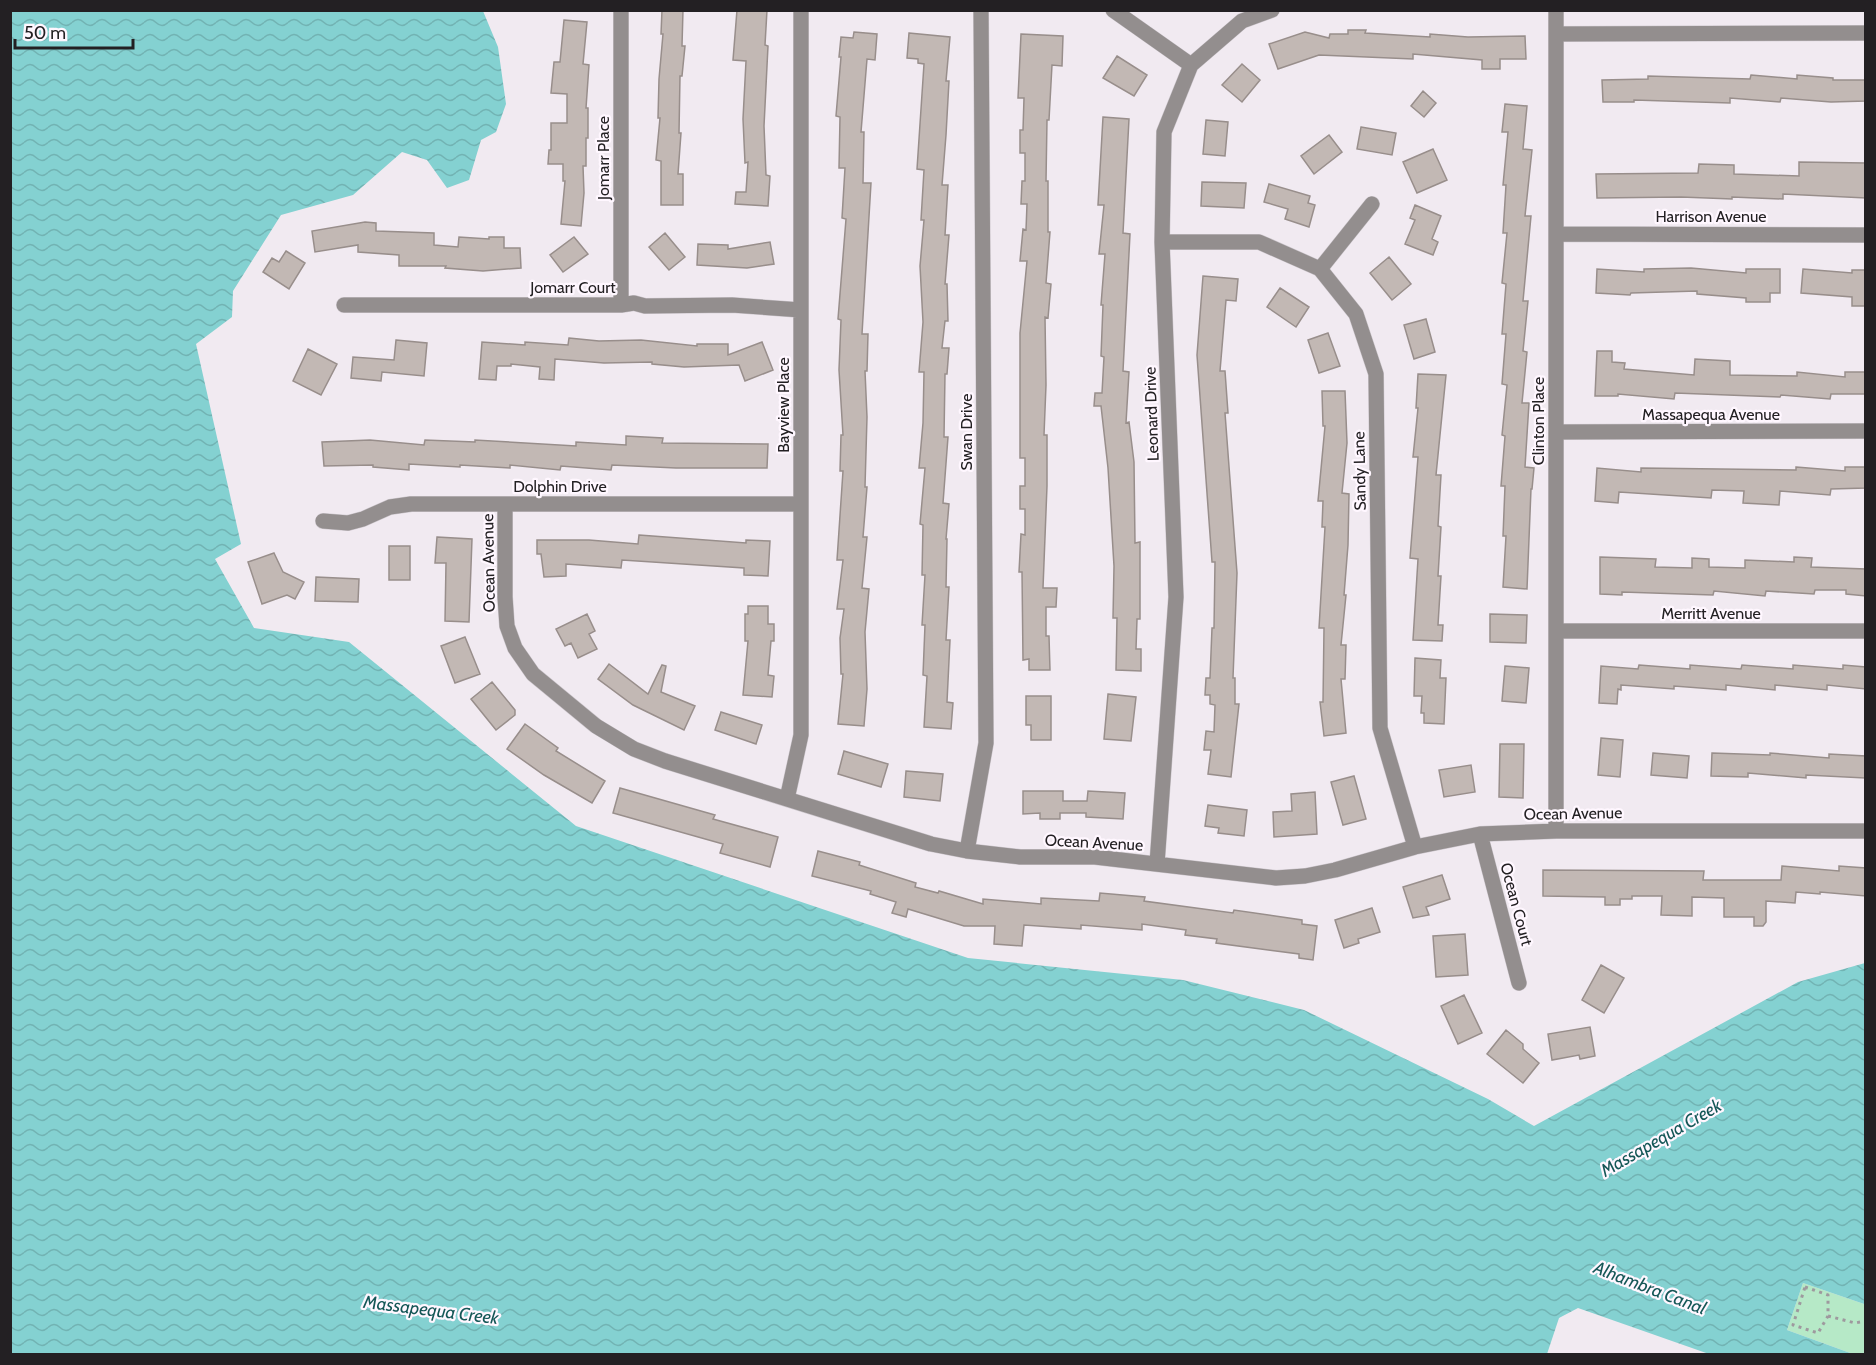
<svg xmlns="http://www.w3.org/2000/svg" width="1876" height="1365" viewBox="0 0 1876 1365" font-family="Cabin,sans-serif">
<defs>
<pattern id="water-waves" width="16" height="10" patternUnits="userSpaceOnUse" patternTransform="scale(1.5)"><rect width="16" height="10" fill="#84d1d1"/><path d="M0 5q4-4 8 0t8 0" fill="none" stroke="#72b3b3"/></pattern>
</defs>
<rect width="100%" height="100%" fill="#f1eaf1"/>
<path fill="#b6e9c7" d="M1803,1283l61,21 1,-4v54h-12l-66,-24z"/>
<path fill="url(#water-waves)" d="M10,11h473l15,36 8,57 -10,28 -15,8 -12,40 -22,8 -20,-28 -25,-8 -49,43 -72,20 -48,76 -1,26 -36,27 45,200 -26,15 39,69 95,14 227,184 392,132 215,22 121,30 184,89 46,27 264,-144 67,-19v337l-1,4 -61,-21 -16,47 66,24h-144l-131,-46 -19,10 -12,36h-1536z"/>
<path fill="#c2b8b4" stroke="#988e8b" stroke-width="1.5" d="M662,10h21l-1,36h3l-3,30h-2l-1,57h2l-3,41h5v31h-22v-44l-5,-1 4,-42h-2l1,-39 4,-45h-2z
M737,10h30l-2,35 3,1 -4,80 2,49 4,1 -2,30 -33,-2 1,-12h10l2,-30 -3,1 -2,-44 3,-58 -13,-1z
M564,20l23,2 -4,42 6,1 -3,43h2v30h-2v28h-3l1,27 -3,33 -20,-2 4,-43h-2v-17h-15l1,-14h2v-27h16v-29l-16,-1 3,-31h6z
M1348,30h18l-1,3 65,4v-3l38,3 57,-1 1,23h-26v10h-18v-9l-69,-6v5l-94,-4 -41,14 -9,-25 36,-12 24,6 1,-4h18z
M854,32l23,2 -2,26 -8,-1 -6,73h3l-1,51h8l-9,151h6l-1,37h-2l2,46 -2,70h2l-4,50h4l-5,51 7,1 -4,43 2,57 -3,37 -26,-2 5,-50h-2l-1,-36 4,-29h-7l6,-49h-6l6,-89h-3l1,-36h2l-4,-65 2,-50 -3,-1 8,-100 -4,-1 3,-50h-6l1,-51 -4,-1 5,-59h-2l2,-20 12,1z
M909,33l41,4 -4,44h3l-3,54 -4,50h6l-3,50h4l-4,49h2l1,37h-3l-3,27h7l-2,26h-2l-1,63h4l-5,66 6,1 -3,35h1l-1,48h3l-3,53h4l-3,62 6,1 -2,26 -27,-2 3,-51 -4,-1 2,-50h-3l3,-50h-3l1,-50 -3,-1 5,-56h-6l4,-45 1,-51h-5l4,-50 -3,-56 4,-46h-3l3,-50 -7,-1 7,-105 -6,-1v-4l-11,-1z
M1021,34l42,2 -1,30 -10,-1 -3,55h-2l-1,61h2v51h2l-4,51 5,1 -3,34 -3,-1 1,68 -2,50h3v51l-4,102h14l-1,19h-10v29h3l1,34h-21v-11l-6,1 -1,-88h-3l2,-38 4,1v-26h-5v-23h5v-28h-5v-125l7,-72h-7l3,-32 3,1 1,-26h-6l1,-23h3v-28h-5v-23h3l1,-32h-6z
M1117,56l30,19 -13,21 -31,-18z
M1242,64l18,16 -18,22 -20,-17z
M1751,75l46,4v-4l36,3v2h33v21l-35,1 -50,-4 -1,4 -50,-4v5l-96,-3v2h-31l-1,-22 46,-1v-3l102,3z
M1423,91l13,12 -12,14 -13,-11z
M1505,104l22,2 -4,43 9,1 -7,66h6l-8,85h5l-5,50 4,1 -5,51h7l-4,64 9,1 -2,21h-1l-4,100 -24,-2 3,-51h-3l2,-50h-4l4,-50 -3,-1 5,-50 -5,-1 4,-50h-4l4,-50 -4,-1 5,-50h-4l3,-48h-3l5,-53h-6z
M1103,117l26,2 -6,114 7,1 -7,137 6,1 -3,51 3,-1 5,40 1,81 5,-1v77h-3l-1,30h5v22l-25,-1 1,-52h-4l1,-52 -6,-98 -7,-62h-7l1,-13h7l2,-36 -3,-1 2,-51h-2l4,-51h-6l5,-49h-6z
M1206,120l22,2 -3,34 -22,-2z
M1361,127l35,6 -4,22 -35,-6z
M1329,135l13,17 -28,22 -13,-18z
M1433,149l14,31 -30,13 -14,-31z
M1799,162l67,1v35l-83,-4v5l-51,-2v2l-51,-2 -84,1 -1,-24 102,-1 1,-9 35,1v9l65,2z
M1202,182l44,1 -2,25 -43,-2z
M1269,184l41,12 -2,7 7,2 -6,22 -24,-8 3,-10 -24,-7z
M1415,205l26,11 -9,23 6,3 -5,13 -28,-11 10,-24 -5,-2z
M365,222l11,1v8l58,2v12l24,2 1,-10 30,2v-2h15v11h16l1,20 -38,3 -38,-3 1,-2h-47v-11l-41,-3v-7l-43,7 -3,-21z
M665,233l20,24 -16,13 -20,-23z
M574,237l14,17 -25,18 -13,-17z
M770,242l4,22 -27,4 -50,-3 1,-21 30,1v4z
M286,251l19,12 -16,26 -26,-17 9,-14 7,4z
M1389,257l22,27 -19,16 -22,-27z
M1691,268l55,5v-4h34v24h-10v9h-24v-4l-49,-4v-3l-66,2 -1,2 -34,-2 1,-24 47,3v-3z
M1803,269l49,4v-3h14v36h-14v-9l-51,-4z
M1203,276l35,3 -2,22 -10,-1 -6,71h5l3,42h-3l12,160 -4,105h2v26h4l-8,73 -23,-3 3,-24h-7l2,-19 8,1 1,-27 -5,-1v-9h-5l1,-17h4l2,-50h2l1,-66h-3l-15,-207z
M1280,288l29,19 -13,20 -29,-20z
M1426,319l9,33 -21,7 -10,-34z
M1328,333l12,33 -21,7 -11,-33z
M569,338l30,3 42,-1 56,6v-2h31v11l34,-13 11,28 -28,11 -6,-16 -55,2 -32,-3v-2l-48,1 -49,-4 -1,21 -15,-1 1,-12 -29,-3v2h-14l-1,14 -17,-1 3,-37 43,3v-3l43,3z
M396,340l31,3 -3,33 -42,-4 -1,9 -30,-3 2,-21 41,3z
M308,349l29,15 -16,31 -28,-14z
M1597,351h15v11l13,1 -1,6 70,6 1,-16 35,2v14l67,1v-4l48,5v-5h21v22h-35l-1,5 -49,-4 -1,2 -105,-4 -1,6 -56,-5v2h-23z
M1418,374l28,1 -10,100h5l-3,51 3,1 -3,49h3l-3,49h5l-1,16 -29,-1 5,-81 -8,-1 8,-101h-5l5,-49h-2z
M1322,391h23l2,52 -5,50 7,1 -1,51 -4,50h2l-5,50h5l-1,34h-4l5,54 -22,3 -4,-34h3l1,-74h-5l6,-101h-3l1,-26h-5l7,-75h-2z
M626,436l37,2 -1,5 106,1 -1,24h-91l-64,-3 -1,5 -50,-4 -1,4 -50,-5v3l-50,-3v2l-51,-3v6l-36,-3v-2l-49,1 -2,-24 48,-2 54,5 1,-5 50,2v-2l101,6v-4l50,3z
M1796,467l49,4v-4h21v21l-35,1 -1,6 -50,-4 -1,14 -36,-2 1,-12 -32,-1 -1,8 -92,-6 -1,11 -23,-2 2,-33 44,4v-4l155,2z
M639,535l107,8v-3l24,1 -2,35 -24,-1v-7l-122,-8 -1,8 -55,-4v12l-22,1 -3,-23h-4v-14h52l49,4z
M437,537l35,2 -3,83 -24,-1 1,-58h-11z
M389,546h21v34h-21z
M274,553l9,19 21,10 -9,17 -8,-4 -25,9 -14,-42z
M1600,557l56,2 -1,8 37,1v-10l17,1v8l36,1v-8l49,2v-5l18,1 -1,9 55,2v27l-20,-2v-4h-31l-1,4 -48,-3 -1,5 -51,-5 -1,4 -91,-3v3l-22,-1z
M316,577l43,2 -1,23 -43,-1z
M748,606h20v18h6v17h-3l-3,34 6,1 -2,21 -29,-2 5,-54h-3v-27h3z
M587,614l8,17 -6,3 8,15 -19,9 -7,-15 -6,3 -9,-17z
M1490,614l37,1 -1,28 -36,-1z
M465,637l15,37 -25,9 -14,-37z
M1415,658l26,2 -1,18h6l-2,46 -20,-1v-10h-3l1,-17h-8z
M609,664l39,30 14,-29 4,1 -5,26 34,14 -11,24 -51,-25 -35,-26z
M1639,665l51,4v-4l51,4 1,-4 51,4v-4l50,4v-4l23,2v22l-39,-4v5l-52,-5v5l-49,-5v5l-52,-4v3l-53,-4v5l-3,-1 -1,15 -18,-1 2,-37 37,3z
M1505,666l24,2 -3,35 -24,-2z
M492,682l23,28v5l-19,15 -25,-31z
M1108,694l28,3 -5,44 -27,-2z
M1026,696h25v44h-20v-15h-5z
M721,712l41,13 -6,19 -41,-14z
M525,724l33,24 -2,3 49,30 -13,22 -48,-28 -37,-26z
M1601,738l22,2 -3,37 -22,-2z
M1500,744h24l-1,54 -24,-1z
M844,751l44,13 -7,23 -43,-13z
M1653,753l36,3 -2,22 -36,-3z
M1712,753l58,2v-2l59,5v-4l37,2 -1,22 -59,-3v3l-58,-5v4l-37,-1z
M1471,765l4,27 -31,5 -5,-27z
M906,771l37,3 -3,27 -36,-4z
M1354,776l12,43 -23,6 -12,-43z
M620,788l95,27 -2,4 65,18 -8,30 -50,-14 3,-9 -110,-31z
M1023,791h40v10h24l1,-10 37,2 -2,26 -37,-2v-4h-26v6h-20v-6l-17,1z
M1315,792l2,42 -43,3 -1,-25 19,-1 -1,-17z
M1208,805l39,5 -3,26 -26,-3 1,-5 -14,-2z
M818,851l42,11 -1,3 57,18 -1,4 23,6 1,-2 44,13v-5l58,5v-6l58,3 1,-8 45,4 -1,4 89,12 1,-3 68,10v4l15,2 -4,34 -14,-2v-4l-83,-11 1,-4 -32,-4 1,-5 -44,-6v6l-61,-5v4l-57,-4 -2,21 -28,-2 1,-18h-31l-56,-17 -2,8 -14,-4 4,-11 -26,-8 1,-3 -59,-15z
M1782,866l57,5v-5l27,2v28l-46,-4v2l-24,-2 -1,11 -29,-2v21l-3,4h-9v-9h-30v-19l-32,-1v19l-31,-1 1,-19h-30v3h-12v6h-15v-8l-62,-1v-26l161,1 -1,9h78z
M1442,875l8,24 -24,8 3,8 -16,3 -10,-31z
M1372,908l8,24 -22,7 1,4 -15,5 -9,-28z
M1465,934l3,41 -32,2 -3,-41z
M1601,965l23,13 -20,35 -22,-13z
M1464,995l18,38 -24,11 -17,-38z
M1590,1027l5,29 -15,3 -1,-4 -27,5 -4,-26z
M1506,1030l17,14v5l16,14 -16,20 -36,-29z"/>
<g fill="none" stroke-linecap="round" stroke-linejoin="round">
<g stroke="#ccc6cc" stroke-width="16">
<path id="minor" d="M1113,10l78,55
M1556,10v821
M1556,34l310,-1
M1556,234l310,1
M1162,242h97l61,27 36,45 20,60 4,354 35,119
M1320,269l52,-65
M344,305h277l13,-2 11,3 87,-1 69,5
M621,305v-295
M1556,432l310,-1
M505,504v93l2,29 8,22 18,26 63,52 38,23 31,12 266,83 36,7 53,6h75l181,21 29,-2 30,-6 80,-23 65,-13 76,-3h310
M323,521l25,2 15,-4 27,-12 21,-3h389
M1556,631h310
M787,799l14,-64v-725
M1480,834l39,149
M967,851l19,-108 -5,-733
M1157,864l19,-267 -14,-355 2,-110 27,-67 51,-44 30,-11"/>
</g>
<path stroke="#9e999e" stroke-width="3" stroke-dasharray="3 4.5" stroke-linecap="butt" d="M1805,1287l23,8v21l-10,17 -25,-8z
M1828,1316l27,7 11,-2"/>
<use href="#minor" stroke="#938e8e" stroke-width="15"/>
</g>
<g text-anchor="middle" stroke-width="4.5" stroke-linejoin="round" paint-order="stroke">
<g font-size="16" fill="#232023" stroke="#fff7ff">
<text transform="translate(603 158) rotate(-90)" y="6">Jomarr Place</text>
<text x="1711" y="222">Harrison Avenue</text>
<text x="573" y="293">Jomarr Court</text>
<text transform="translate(783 405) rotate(-90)" y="6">Bayview Place</text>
<text transform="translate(1151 414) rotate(-92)" y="6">Leonard Drive</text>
<text x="1711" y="420">Massapequa Avenue</text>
<text transform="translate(1538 421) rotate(-90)" y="6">Clinton Place</text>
<text transform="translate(966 432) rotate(-90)" y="6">Swan Drive</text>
<text transform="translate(1359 471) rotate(-91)" y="6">Sandy Lane</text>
<text x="560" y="492">Dolphin Drive</text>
<text transform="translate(488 563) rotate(-91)" y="6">Ocean Avenue</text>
<text x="1711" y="619">Merritt Avenue</text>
<text transform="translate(1573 813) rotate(-1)" y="6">Ocean Avenue</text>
<text transform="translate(1094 842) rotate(3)" y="6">Ocean Avenue</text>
<text transform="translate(1517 904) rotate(75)" y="6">Ocean Court</text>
</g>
<g font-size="18" font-style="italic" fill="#155757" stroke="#fff7ff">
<text transform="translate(1661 1138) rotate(-30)" y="6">Massapequa Creek</text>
<text transform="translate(1650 1288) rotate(21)" y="6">Alhambra Canal</text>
<text transform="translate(431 1310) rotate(7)" y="6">Massapequa Creek</text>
</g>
</g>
<rect width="1876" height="1365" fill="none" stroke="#232023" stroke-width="24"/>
<path d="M15 39v9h118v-9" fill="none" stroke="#232023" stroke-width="3"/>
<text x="24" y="39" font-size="18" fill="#232023" stroke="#fff7ff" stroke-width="4.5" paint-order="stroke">50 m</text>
</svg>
